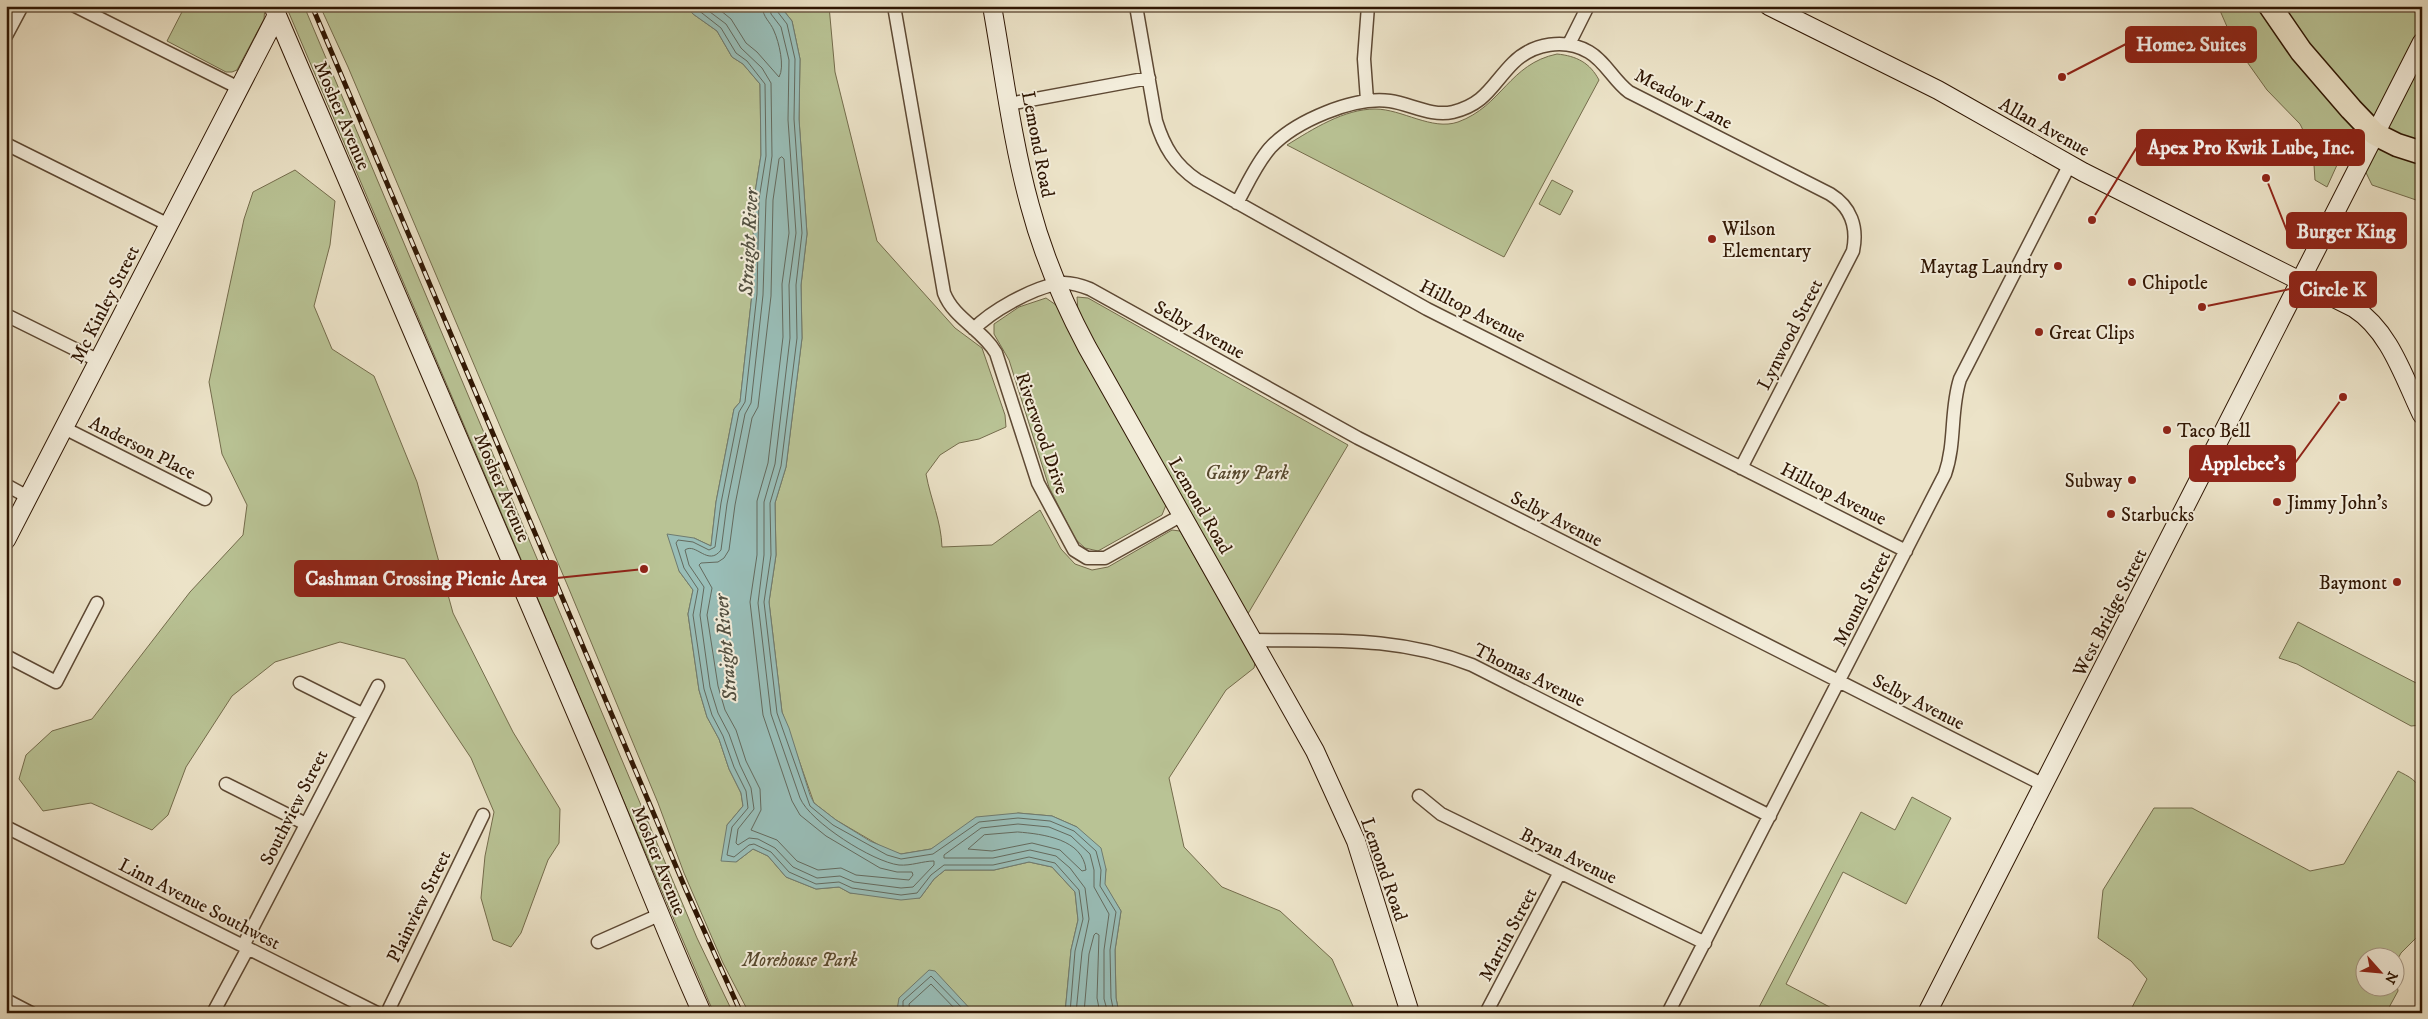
<svg xmlns="http://www.w3.org/2000/svg" width="2428" height="1019" viewBox="0 0 2428 1019" font-family="'IM FELL DW Pica',serif">
<rect width="100%" height="100%" fill="#ece3c8"/>
<filter id="stains"><feTurbulence type="fractalNoise" baseFrequency=".004" numOctaves="4"/><feColorMatrix values="0 0 0 0 .2 0 0 0 0 .09 0 0 0 0 .02 0 0 0 .5 -.17"/></filter>
<radialGradient id="worn" r=".72"><stop offset=".6" stop-color="#630" stop-opacity="0"/><stop offset="1" stop-color="#630" stop-opacity=".3"/></radialGradient>
<path fill="#b9c395" stroke="#746c4c" d="M185,6h80l-1,13 -27,51 -5,2h-6l-59,-31z
M286,6h18l393,932 36,75h-19l-5,-11z
M320,6h366l7,8 24,17 15,26 11,7 17,20 1,71 -7,44 -2,95 -12,108 -6,7 -18,93 -5,44 -17,-8 -15,33 14,19 -5,24 11,76 8,27 12,22 10,30 12,24 2,13 -16,19 9,37 17,-13 15,7 18,21 30,12 23,-2 11,6 70,5 14,-19 11,-9h49l35,-8 23,5 23,25 3,28 -7,30 -6,63h-316l-26,-50 -39,-90 -26,-70 -89,-214 -221,-522z
M780,6h49l6,66 42,169 78,87 27,20 23,67 1,12 -27,12 -20,4 -19,12 -14,19c5,27 15,46 16,73l50,-2 48,-35 21,39 14,15 17,6 16,-3 64,-37 8,1 75,132 -1,5 -28,22 -57,88 15,69 38,40 58,24 52,48 24,54h-237l-3,-15 -1,-48 6,-39 -17,-27 2,-15 -29,-42 -25,-11 -34,-3 -71,27 -16,9 -30,5 -12,-3 -53,-31 -22,-17 -32,-91 -13,-110 7,-47 -1,-52 11,-36 16,-129 -1,-53 6,-51 -8,-115 1,-60 -8,-38z
M2218,6h204v196l-50,-17 -18,-37v-14l-12,20 -15,33 -12,-7 -2,-30 -13,-26 -33,-34 -32,-45z
M1557,54c20,2 33,9 42,26l-95,177 -217,-112c26,-16 57,-36 88,-36 27,0 57,22 83,13 44,-16 51,-58 99,-68z
M295,170l40,31 -5,44 -16,61 18,43 42,27 43,106 36,131 60,119 47,77 -1,34 -11,17 -27,73 -10,14 -18,-7 -12,-42 4,-42 9,-44 -23,-54 -66,-99 -65,-17 -65,20 -43,34 -46,71 -18,48 -16,15 -61,-27 -48,8 -24,-32 7,-24 26,-24 40,-12 98,-127 53,-57 4,-30 -25,-51 -13,-72 35,-163 9,-27z
M1552,180l21,11 -13,24 -21,-11z
M1077,297l11,1 260,147 -102,172 -168,-304z
M1046,298l10,7 110,200 -4,10 -64,36 -13,-3 -10,-9 -26,-52 -40,-127 -15,-26v-10l25,-17z
M2298,622l124,64v39l-11,1 -114,-62 -18,-6z
M2398,771c10,5 21,10 24,23 2,12 -3,23 -2,34 1,35 2,69 2,104l-21,21 -5,9v-6h-30v30h30v-8l2,13 -12,22h-257l18,-34 -16,-18 -33,-23 5,-48 51,-82h38l118,63 34,-7z
M1912,797l39,21 -45,86 -63,-32 -57,112 55,29h-85l105,-201 34,18z"/>
<path fill="#99beb8" stroke="#6f7b70" d="M686,6h94l12,15 8,38 -1,60 8,115 -6,51 1,53 -16,129 -11,36 1,52 -7,47 13,110 7,16 21,67 4,8 22,17 34,21 31,13 30,-5 45,-32 42,-4 34,3 25,11 24,21 5,21 -1,15 16,27 -6,39 1,48 3,15h-54l6,-63 7,-30 -3,-28 -23,-25 -23,-5 -35,8h-49l-11,9 -14,19 -19,2 -51,-7 -11,-6 -23,2 -30,-12 -18,-21 -15,-7 -17,13 -15,-1 6,-36 16,-19 -2,-13 -12,-24 -10,-30 -12,-22 -8,-27 -11,-76 5,-24 -14,-19 -12,-37 27,4 17,8 5,-44 18,-93 6,-7 12,-108 2,-95 7,-44 -1,-71 -17,-20 -11,-7 -15,-26 -24,-17z
M929,970l6,1 39,42h-74l-3,-3 2,-12z"/>
<g fill="none" stroke-linecap="round" stroke-linejoin="round">
<path stroke="#646a5e" stroke-width="1" d="M693,6l28,22 15,25 11,8 18,23 1,72 -7,43 -2,95 -12,108 -6,10 -18,91 -6,44 -6,3 -16,-8 -15,-2 -2,3 8,25 14,21 -5,26 11,74 8,26 11,21 11,31 12,24 2,17 -16,19 -5,28 7,2 15,-12 5,-1 17,8 18,20 27,12 23,-2 13,6 49,7 16,-2 14,-18 13,-10h49l36,-8 26,6 24,27 4,29 -8,32 -5,62
M702,6l24,18 15,24 21,20 9,15 1,73 -6,44 -3,95 -12,108 -6,11 -18,90 -6,46c-13,17 -25,-8 -36,0l4,15 15,22 -4,28 10,72 8,26 11,21 11,31 11,23 3,21 -16,20 -2,14 2,2 11,-7 9,1 17,9 18,19 24,11 23,-2 14,6 47,6 12,-1 21,-22v-4c-11,0 -23,5 -35,4 -26,-3 -89,-43 -99,-67l-29,-84 -13,-111 6,-48v-53l11,-38 15,-126 -1,-53 7,-52 -8,-113 1,-60 -8,-33 -10,-13 -1,-8
M715,6l16,13 15,24 11,9 22,25c6,-10 0,-35 -5,-46 -4,-10 -11,-13 -12,-25
M776,6l1,5 10,13 8,35 -1,60 8,114 -6,52 1,53 -16,128 -11,37 1,52 -7,47 13,111 33,93 23,19 54,30 14,4 32,-5 46,-32 39,-4 32,3 24,10 22,20 5,19 -1,16 16,26 -6,38 1,48 3,15
M782,157l2,2 5,74 -7,51 1,53 -15,126 -11,38v54l-7,47 13,113 29,86 8,14 26,21 54,32 17,4h15l1,3 -4,5 -53,-5 -15,-7 -23,2 -21,-9 -20,-21 -26,-10 10,-20 -1,-21 -14,-28 -10,-31 -11,-20 -7,-24 -11,-71 5,-27 -13,-23 2,-2 17,-1 6,-4 5,-8 6,-45 17,-87 6,-11 13,-111 2,-96 6,-41z
M1018,832c25,2 65,7 68,38l-4,1 -22,-21 -28,-7 -40,8 -24,-2 16,-14z
M903,1013v-12l28,-25 36,37
M910,1013l-1,-9 22,-20 28,29
M1076,1013l6,-61 7,-33 -4,-31 -15,-20 -14,-12 -26,-6 -37,8h-49v-3l37,-27 37,-4 31,3 22,9 19,18 4,16v17l15,27 -5,36v49l4,14
M1084,1013l5,-59 5,-19 2,-2 3,2 -2,63 3,15"/>
<g stroke="#5e4934" stroke-width="15">
<path id="street" d="M75,6l164,82
M894,6l50,287c10,26 38,36 52,60l42,130 36,67 13,8h18l77,-43
M1136,6l20,115c8,26 19,44 41,59l230,129 479,242
M6,36l16,-30
M1569,44l19,-38
M1367,100l-3,-41 4,-53
M1009,104l140,-26
M6,144l163,81
M1237,203c10,-18 19,-39 33,-55 25,-27 84,-52 120,-47 21,3 41,16 63,11 33,-8 39,-28 60,-49 20,-20 52,-25 76,-11 16,9 25,29 40,40l201,102c21,13 28,33 23,57l-112,217
M6,315l93,46
M974,329c17,-18 57,-40 82,-45 11,-3 24,1 34,5l268,149 686,347
M64,428l141,71
M6,485l22,12
M1253,640c78,1 145,-4 219,25l298,151
M6,656l50,26 41,-79
M300,683l62,31
M226,784l80,40
M1419,796l22,18 264,129
M6,827l371,186
M598,942l61,-27
M243,946l135,-260
M6,1000l25,13
M213,1013l35,-65
M387,1013l96,-198
M1486,1013l74,-141
M1668,1013l277,-539c11,-32 5,-64 15,-95l110,-215"/>
</g>
<g stroke="#2f1603" stroke-width="20">
<path id="secondary" d="M273,6c107,253 218,505 325,758 35,83 67,167 104,249
M992,6c12,67 20,135 38,200 13,49 33,96 57,141l228,404 41,90 54,172
M1769,6l169,84 145,82 271,136c36,23 50,70 68,107
M6,540l271,-525
M1927,1013l495,-971"/>
</g>
<g stroke="#2f1603" stroke-width="25">
<path id="highway" d="M2270,6l31,45 50,58 24,25 22,11 25,8"/>
</g>
<use href="#street" stroke="#f3eddb" stroke-width="12"/>
<use href="#secondary" stroke="#f3eddb" stroke-width="18"/>
<use href="#highway" stroke="#ece3c8" stroke-width="22"/>
<g stroke="#2f1603" stroke-width="5">
<path id="rail" d="M312,6l374,884 55,123"/>
</g>
<use href="#rail" stroke="#f3eddb" stroke-width="3" stroke-dasharray="9" stroke-linecap="butt"/>
</g>
<g fill="#8f2418" stroke="#f3eddb" stroke-width="2">
<circle cx="1712" cy="239" r="5"/>
<circle cx="2058" cy="266" r="5"/>
<circle cx="2132" cy="282" r="5"/>
<circle cx="2039" cy="332" r="5"/>
<circle cx="2167" cy="430" r="5"/>
<circle cx="2132" cy="480" r="5"/>
<circle cx="2277" cy="502" r="5"/>
<circle cx="2111" cy="514" r="5"/>
<circle cx="2397" cy="582" r="5"/>
</g>
<g text-anchor="middle" stroke-width="4" stroke-linejoin="round" paint-order="stroke">
<g font-size="19" fill="#2f1603" stroke="#f3eddb">
<text transform="translate(1684 98) rotate(28)" y="7">Meadow Lane</text>
<text transform="translate(343 115) rotate(67)" y="7">Mosher Avenue</text>
<text transform="translate(2045 126) rotate(29)" y="7">Allan Avenue</text>
<text transform="translate(1039 144) rotate(79)" y="7">Lemond Road</text>
<text transform="translate(104 304) rotate(-63)" y="7">Mc Kinley Street</text>
<text transform="translate(1473 310) rotate(27)" y="7">Hilltop Avenue</text>
<text transform="translate(1200 329) rotate(29)" y="7">Selby Avenue</text>
<text transform="translate(1789 334) rotate(-63)" y="7">Lynwood Street</text>
<text transform="translate(1043 433) rotate(71)" y="7">Riverwood Drive</text>
<text transform="translate(143 447) rotate(27)" y="7">Anderson Place</text>
<text transform="translate(503 487) rotate(67)" y="7">Mosher Avenue</text>
<text transform="translate(1834 493) rotate(27)" y="7">Hilltop Avenue</text>
<text transform="translate(1201 505) rotate(60)" y="7">Lemond Road</text>
<text transform="translate(1557 518) rotate(27)" y="7">Selby Avenue</text>
<text transform="translate(1861 598) rotate(-63)" y="7">Mound Street</text>
<text transform="translate(2109 612) rotate(-63)" y="7">West Bridge Street</text>
<text transform="translate(1530 674) rotate(26)" y="7">Thomas Avenue</text>
<text transform="translate(1919 701) rotate(27)" y="7">Selby Avenue</text>
<text transform="translate(293 807) rotate(-63)" y="7">Southview Street</text>
<text transform="translate(1569 855) rotate(26)" y="7">Bryan Avenue</text>
<text transform="translate(660 860) rotate(68)" y="7">Mosher Avenue</text>
<text transform="translate(1385 869) rotate(71)" y="7">Lemond Road</text>
<text transform="translate(200 903) rotate(27)" y="7">Linn Avenue Southwest</text>
<text transform="translate(418 906) rotate(-64)" y="7">Plainview Street</text>
<text transform="translate(1507 934) rotate(-62)" y="7">Martin Street</text>
</g>
<g font-size="19" fill="#2f1603" stroke="#f3eddb" text-anchor="start">
<text x="1722" y="235">Wilson<tspan x="1722" dy="22">Elementary</tspan></text>
<text x="2048" y="273" text-anchor="end">Maytag Laundry</text>
<text x="2142" y="289">Chipotle</text>
<text x="2049" y="339">Great Clips</text>
<text x="2177" y="437">Taco Bell</text>
<text x="2122" y="487" text-anchor="end">Subway</text>
<text x="2287" y="509">Jimmy John's</text>
<text x="2121" y="521">Starbucks</text>
<text x="2387" y="589" text-anchor="end">Baymont</text>
</g>
<g font-size="19" font-style="italic" fill="#584a2f" stroke="#f3eddb">
<text x="1247" y="479">Gainy Park</text>
<text x="800" y="966">Morehouse Park</text>
</g>
<g font-size="20" font-style="italic" fill="#545142" stroke="#f3eddb">
<text transform="translate(748 242) rotate(-87)" y="7">Straight River</text>
<text transform="translate(725 648) rotate(-95)" y="7">Straight River</text>
</g>
</g>
<path fill="none" stroke="#8f2418" stroke-width="2" d="M2062 77L2126 44M2092 220L2137 147M2266 178L2287 231M2202 307L2290 289M2343 397L2295 463M644 569L557 578"/>
<g fill="#8f2418" stroke="#f3eddb" stroke-width="2">
<circle cx="2062" cy="77" r="5"/>
<circle cx="2092" cy="220" r="5"/>
<circle cx="2266" cy="178" r="5"/>
<circle cx="2202" cy="307" r="5"/>
<circle cx="2343" cy="397" r="5"/>
<circle cx="644" cy="569" r="5"/>
</g>
<g fill="#8f2418" stroke="#8f2418" stroke-width="2">
<rect x="2126" y="27" width="130" height="35" rx="5"/>
<rect x="2137" y="130" width="227" height="35" rx="5"/>
<rect x="2287" y="213" width="119" height="35" rx="5"/>
<rect x="2290" y="272" width="86" height="35" rx="5"/>
<rect x="2190" y="446" width="105" height="35" rx="5"/>
<rect x="295" y="561" width="262" height="35" rx="5"/>
</g>
<g font-size="20" text-anchor="middle" font-weight="bold" fill="#fff">
<text x="2191" y="51">Home2 Suites</text>
<text x="2251" y="154">Apex Pro Kwik Lube, Inc.</text>
<text x="2346" y="238">Burger King</text>
<text x="2333" y="296">Circle K</text>
<text x="2243" y="470">Applebee's</text>
<text x="426" y="585">Cashman Crossing Picnic Area</text>
</g>
<rect width="2428" height="1019" fill="none" stroke="#ece3c8" stroke-width="25"/>
<rect x="8" y="8" width="2413" height="1004" fill="none" stroke="#2f1603" stroke-width="2.5"/>
<rect x="12" y="12" width="2403" height="994" fill="none" stroke="#2f1603"/>
<g transform="translate(2380 972) rotate(117)"><circle r="24" fill="#f3eddb" stroke="#a59785"/>
<path d="M0-4L9 19L0 12L-9 19Z" fill="#8f2418"/>
<text y="-8" font-size="14" font-weight="bold" text-anchor="middle" fill="#2f1603">N</text>
</g>
<rect width="100%" height="100%" filter="url(#stains)"/>
<rect width="100%" height="100%" fill="url(#worn)"/>
</svg>
